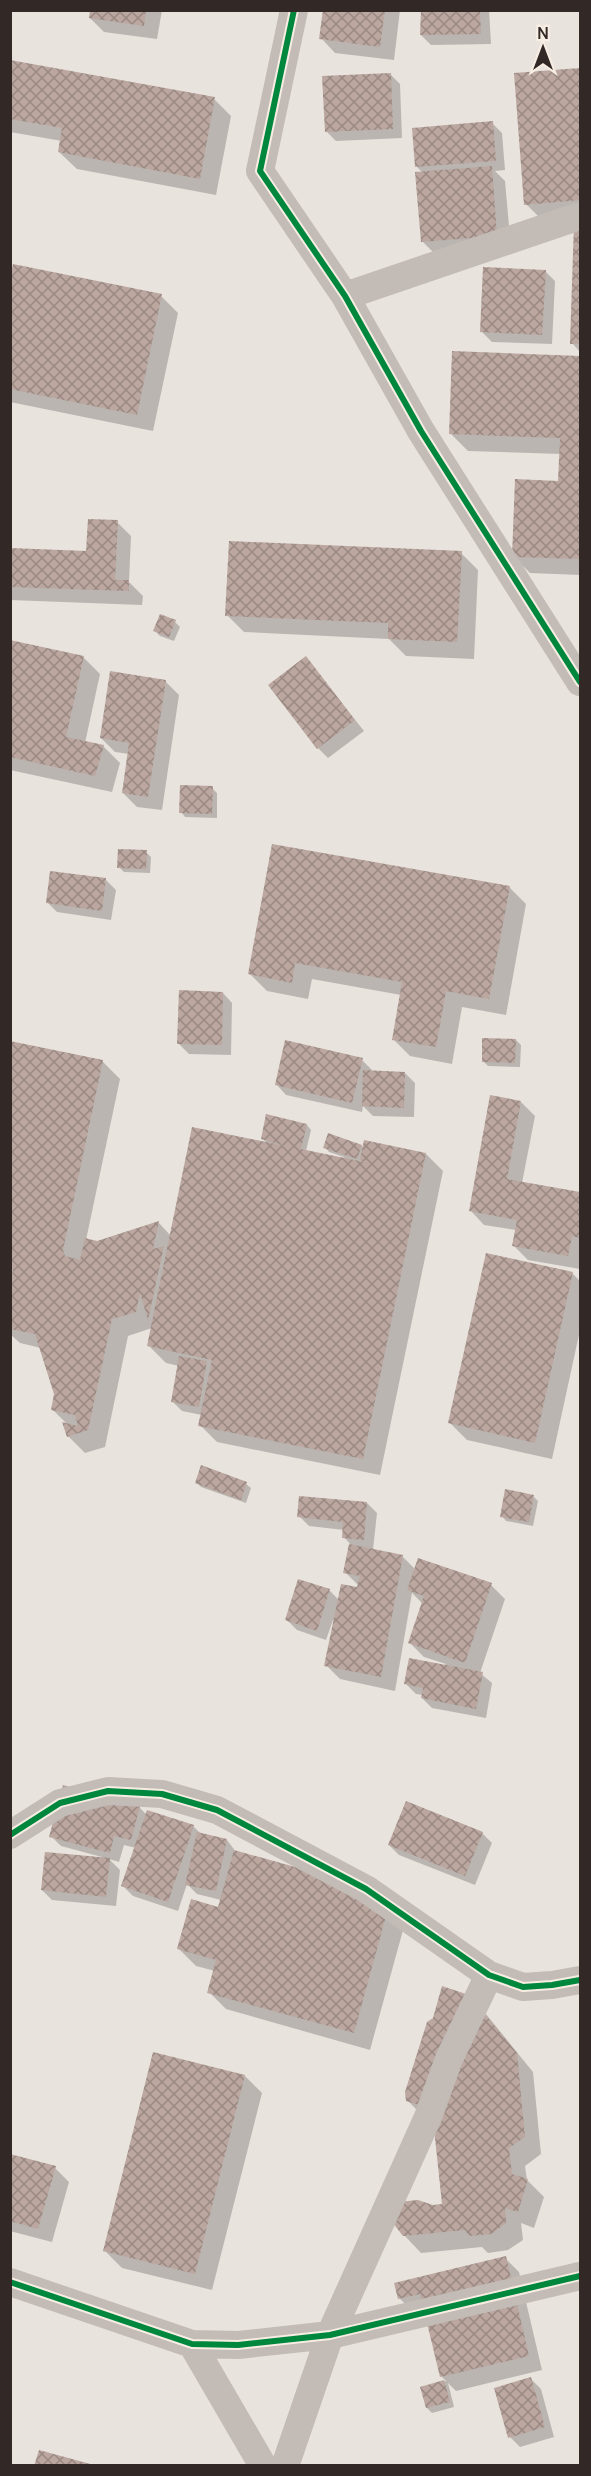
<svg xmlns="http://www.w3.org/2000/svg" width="591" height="2476" viewBox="0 0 591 2476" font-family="Manrope,sans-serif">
<defs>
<pattern id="building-cross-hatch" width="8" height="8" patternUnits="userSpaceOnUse" patternTransform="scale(1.5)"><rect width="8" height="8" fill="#bba7a0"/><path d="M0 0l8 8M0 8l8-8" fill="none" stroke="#998882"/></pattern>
</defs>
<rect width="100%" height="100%" fill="#e9e3dd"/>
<path fill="#0003" d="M91,10h71l-5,29 -53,-7 -14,-14z
M324,10h76l-6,50 -59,-7 -14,-15z
M422,10h67l2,34 -60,1 -10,-10z
M10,61l204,38 17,17 -15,79 -139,-26 -18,-17 3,-11 -52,-9z
M580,70v148l-37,3 -17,-17 -10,-129z
M390,74l10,10 2,54 -66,3 -10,-10z
M492,123l10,10 3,37 -10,1 10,10 6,68 -75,6 -14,-14 1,-68 -6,-6z
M576,225h4v127l-8,-9z
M545,271l10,10 -3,63 -60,-2 -10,-10z
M10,285l151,11 17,17 -25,118 -143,-29z
M454,353l126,4v218l-50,-2 -17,-17 47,-74 1,-28 -93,-3 -17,-17z
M117,522l14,14 -2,46 14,14 -1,9 -132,-5v-50l78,2z
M461,553l17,17 -4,89 -68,-3 -17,-17 -145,-7 -17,-17z
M175,622l5,5 -6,14 -14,-5 -5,-5z
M10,641l73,16 17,17 -15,69 18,3 17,17 -8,29 -102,-22z
M306,658l58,73 -36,27 -10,-10z
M165,681l14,14 -17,115 -25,-3 -14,-14 6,-39 -14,-2 -14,-14z
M212,788l5,5v25l-32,-1 -4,-5z
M146,852l5,5 -1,16 -26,-1 -5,-5z
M106,880l10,10 -5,30 -54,-8 -10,-10z
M509,887l17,17 -20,111 -44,-8 -10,57 -42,-8 -17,-17 8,-44 -89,-16 -4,20 -41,-8 -17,-17z
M223,993l9,10 -1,52 -42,-1 -10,-10z
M516,1040l5,5 -1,22 -32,-1 -5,-5z
M10,1042l93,20 17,17 -34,161 11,2 62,-19 12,13 96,-93 -5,-5 45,-13 4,5 -5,21 37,8 1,-2 -15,-5 -4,-5 37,-1 2,3 62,5 17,17 -63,304 -163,-33 -17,-17 2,-10 -20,-4 -10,-10 7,-35 -13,-3 -17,-17 3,-18 -24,8 -23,111 -20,6 -17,-17v-11l-16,-16 4,-15 -15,-46 -21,-5 -10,-9z
M362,1060l10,10 -1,2 34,1 10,10 -1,34 -41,-1 -10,-10 -1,6 -76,-17 -9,-10z
M521,1102l14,14 -13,67 58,11v75l-52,-9 -14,-14 2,-16 -32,-5 -14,-15z
M572,1273l8,8v49l-28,129 -85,-19 -17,-17z
M196,1482l50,2 5,4 -5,15 -45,-16z
M533,1496l5,5 -5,25 -27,-5 -4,-5z
M367,1503l10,10 -4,37 29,6 14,14 75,15 14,14 -25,74 12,10 -6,35 -54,-10 -10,-10 1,-3 -7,-1 -10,-10 40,-20 -22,-7 -14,-14 13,-39 -11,-11 -17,98 -55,-12 -14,-14 9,-44 -2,-1 -7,20 -29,-10 -10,-10 42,-30 10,10 23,-11 -17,-17 5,-28 -6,-7v-7l-35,-4 -10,-10z
M139,1807l8,8 46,11 9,9 25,5 9,12 172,60 -38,138 -144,-41 -17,-17 6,-21 -19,-5 -17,-17 40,-40 2,-9 -24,-6 -10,-10 -9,27 -45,-15 -10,-10 13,-38 -12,-3 -5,17 -10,-3 11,11 -4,36 -64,-6 -10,-10 60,-33 -41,-11 -10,-10z
M482,1833l10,10 -17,42 -76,-30 -10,-10z
M486,2014l47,58 8,82 -16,12 2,14 17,17 -10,31 -13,-5 2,17 -15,10 -20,3 -6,-6 -61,6 -17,-18 29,-29h11l-10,-85 -9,-3 -17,-17z
M245,2076l17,17 -50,197 -90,-22 -17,-17z
M10,2155l45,13 14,14 -17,60 -42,-11z
M505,2258l14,14 23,98 -86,21 -8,-8 6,24 -22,6 -5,-5 -5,-20 24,-7 -4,-4 -16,-68 -12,3 -15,-14z
M531,2379l10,10 13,48 -34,10 -10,-10z"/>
<path fill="url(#building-cross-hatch)" d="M90,10h56l-2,16 -55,-8z
M323,10h62l-5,37 -61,-8z
M421,10h59l1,24 -61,1z
M10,60l205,37 -15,82 -142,-27 4,-24 -52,-9z
M580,68v132l-56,5 -10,-132z
M391,73l2,56 -68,3 -3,-56z
M493,121l3,40 -81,6 -3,-39z
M492,166l5,70 -76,6 -6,-70z
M574,223l6,1v120h-10z
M13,264l149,30 -25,121 -127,-26v-112z
M483,267l63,3 -4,65 -62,-3z
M452,351l128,5v203l-68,-2 3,-78 43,2 2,-43 -111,-4z
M88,519l30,1 -3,60h14v11l-119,-4v-39l76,3z
M229,541l233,10 -5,91 -69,-3v-16l-163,-7z
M160,614l16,6 -7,17 -16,-6z
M10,640l74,16 -18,81 38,8 -9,31 -85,-19z
M306,656l49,64 -38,29 -49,-64z
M110,671l56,9 -18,117 -26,-4 7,-50 -29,-5z
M180,785l33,1 -1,28 -33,-1z
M272,844l238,42 -21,113 -43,-8 -10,56 -44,-7 10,-58 -107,-19 -3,20 -44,-9z
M118,849l29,1 -1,19 -29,-1z
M50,871l56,7 -4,33 -56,-8z
M179,990l44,2 -1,53 -45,-1z
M482,1038l34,1 -1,24 -33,-1z
M285,1040l78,18 -11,45 -77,-18z
M10,1041l93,19 -40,190 2,6 15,4 5,-22 12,3 62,-20 -6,28 11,-3 -16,74 -8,-27 -4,19 -24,7 -24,111 -21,7 -5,-15 16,4 -3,-11 -24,-5 3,-16 -19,-60 -25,-5v-46l3,-13h-3z
M363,1070l42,2 -1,36 -42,-2z
M490,1095l31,6 -14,78 73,13v46l-8,-2 -4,20 -56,-10 5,-26 -48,-9z
M266,1114l41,10 -6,25 63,13 -4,-2 4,-20 62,13 -63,306 -165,-33 14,-66 -65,-14 45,-219 94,19 -25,-7z
M328,1133l34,12 -5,14 -34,-11z
M486,1253l87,19 -38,171 -87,-20z
M179,1356l28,5 -8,46 -28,-5z
M201,1465l46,17 -6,18 -46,-17z
M505,1489l29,6 -5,27 -29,-5z
M299,1496l68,6 -3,38 -22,-2 1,-16 -46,-5z
M349,1544l54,11 -22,122 -57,-11 17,-82 16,3 3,-11 -17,-3z
M418,1558l74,25 -27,80 -57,-20 16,-47 -17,-6z
M298,1579l32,10 -13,42 -32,-11z
M409,1658l74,14 -7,37 -55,-11 2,-10 -19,-4z
M63,1785l77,21 -9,34 -17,-4 -4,17 -61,-16z
M406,1801l77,31 -18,44 -77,-31z
M147,1810l47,15 -26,77 -47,-16z
M197,1832l30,7 -11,52 -31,-6z
M234,1850l158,44 -38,139 -147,-40 9,-33 -39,-11 14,-50 27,8z
M45,1852l65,6 -4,39 -65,-7z
M442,1986l27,9 48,58 8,84 -16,11 3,26 16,5 -10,33 -13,-4 1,15 -15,11 -22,2 -4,-6 -62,6 -25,-32 40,-4 15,5 9,-1 -9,-85 3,-9 -30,-9 -1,-9 22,-70 6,-4z
M153,2052l92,23 -50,199 -92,-23z
M10,2154l46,12 -18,63 -28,-8z
M506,2256l23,100 -89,21 -20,-83 -22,5 -4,-16z
M531,2377l14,50 -37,11 -14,-50z
M444,2380l6,22 -24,6 -6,-21z
M39,2450l55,15v1h-60z"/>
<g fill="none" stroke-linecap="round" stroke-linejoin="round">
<path stroke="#c2bbb6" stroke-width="28" d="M294,10l-34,161 85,125 76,135 159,251
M345,296l235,-80
M10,1835l50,-32 48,-12 54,3 55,16 149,79 123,86 34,12 29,-2 28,-5
M10,2282l182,62 46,1 92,-10 250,-59
M192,2344l71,122
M285,2466l45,-131 98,-218 21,-58 40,-84"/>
<g stroke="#f7ede3" stroke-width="10">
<path id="cycleway" d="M294,10l-34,161 85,125 76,135 159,251
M10,1835l50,-32 48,-12 54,3 55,16 149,79 123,86 34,12 29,-2 28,-5
M10,2282l182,62 46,1 92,-10 250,-59"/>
</g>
<use href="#cycleway" stroke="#00873e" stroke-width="6"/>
</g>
<rect width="591" height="2476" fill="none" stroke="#322926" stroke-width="24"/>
<g transform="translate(543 48)" stroke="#f7ede3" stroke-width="4.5" paint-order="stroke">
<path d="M0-4.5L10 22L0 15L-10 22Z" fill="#322926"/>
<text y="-9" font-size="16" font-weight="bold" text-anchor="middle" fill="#322926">N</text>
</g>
</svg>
